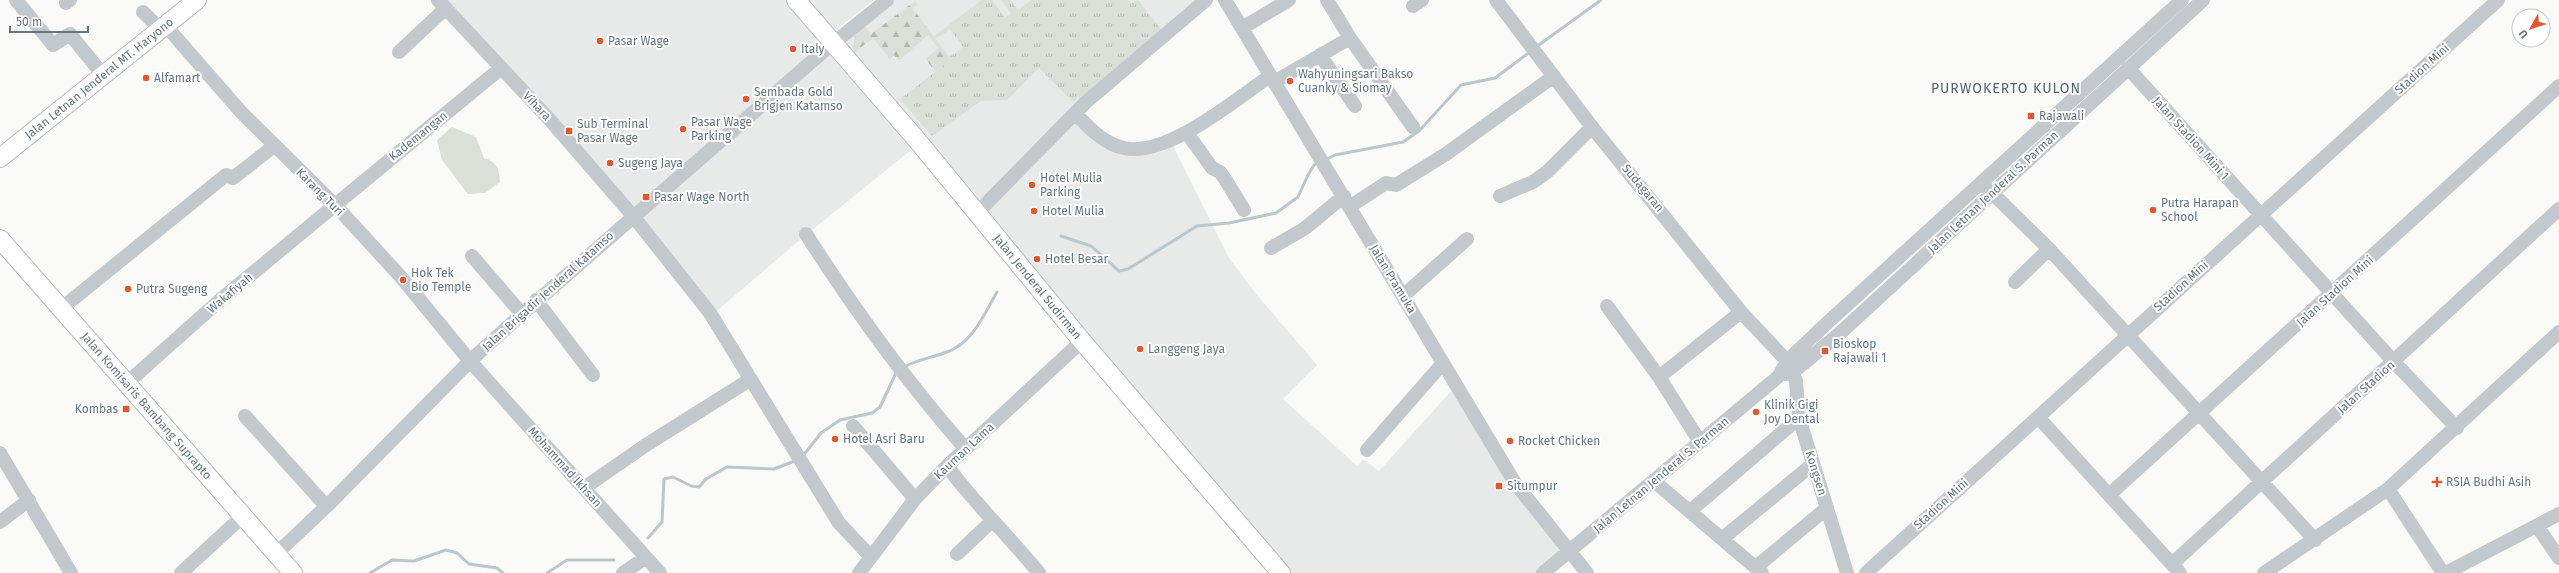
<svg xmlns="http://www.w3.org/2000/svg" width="2559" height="573" viewBox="0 0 2559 573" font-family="'Fira Sans',sans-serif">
<defs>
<pattern id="grass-tufts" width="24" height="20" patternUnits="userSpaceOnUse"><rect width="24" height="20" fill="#dadfd7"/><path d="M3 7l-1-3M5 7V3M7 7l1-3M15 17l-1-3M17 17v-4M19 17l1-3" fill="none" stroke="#b4b9b4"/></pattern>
<pattern id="forest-firs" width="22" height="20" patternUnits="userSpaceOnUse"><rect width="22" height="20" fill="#dadfd7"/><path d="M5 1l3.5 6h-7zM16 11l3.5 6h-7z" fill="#b4b9b4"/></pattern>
</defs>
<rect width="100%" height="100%" fill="#fafaf8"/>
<path fill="#e8e9e9" d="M438,0h355l123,146 -115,93 -89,76 -78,-107z
M807,0h67l-41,32z
M892,0h314l-131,113 11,12 54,26 18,2 15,-7 56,112 27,36 61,71 -34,34 74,67 6,-7 16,12 75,-83 115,163 -26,22h-263l-305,-357 10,-9 -143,-166z"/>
<path fill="url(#grass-tufts)" d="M982,0h10l13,18 6,-5 -10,-13h9l8,10 13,-10h97l3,3 7,-3 27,34 -80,69 -7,-6 -5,5 -34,-34 -32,32 -26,1 -49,35 -32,-37 51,-39 -2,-3 14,-10 -13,-18 -14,10 -2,-3z"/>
<path fill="url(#forest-firs)" d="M915,1l3,4 -6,2 39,53 -16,12 -9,-13 12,-11 -10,-13 -29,26 -5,-6 -4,4 -17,-21 -18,14 -2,-3 2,-15 8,-10 8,10z"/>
<path fill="#dadfd7" d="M452,127l24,10 8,21c13,4 15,10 16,24l-15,11 -17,1 -26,-34 -5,-20z"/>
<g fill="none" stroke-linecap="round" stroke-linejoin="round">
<path stroke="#bbc7cb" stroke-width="3" d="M1536,47l65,-47
M1325,160l10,-5 68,-13 16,-11 42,-46 34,-7 35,-26
M1061,236l30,10 28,25 9,-2 69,-43 32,-3 47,-10 22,-16 10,-22 6,-10 4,-2
M904,367c14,-8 28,-9 43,-15 26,-9 37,-38 50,-60
M802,457l19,-24 19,-13 32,-7 8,-6 17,-36
M648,538l14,-16 2,-43 9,-2 18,9 8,1 7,-8 21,-12 47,2 21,-8
M370,573l22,-13 22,1 32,-11 11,3 12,11 28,4 6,5
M547,573l20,-13h47"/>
<g stroke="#b5babe" stroke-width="20">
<g id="major">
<path id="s1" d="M796,0l121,140 165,201 199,232"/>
<path id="s2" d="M0,158l197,-158"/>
<path id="s3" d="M0,239l293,334"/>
</g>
</g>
<path stroke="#c3c8cc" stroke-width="14" d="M16,0l37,45 17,-11 33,41
M438,0l112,120 83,96 77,97 129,210 32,34
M1225,0l290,483 72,90
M1327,0l23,38 63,89
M1496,0l96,127 149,185 46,49 9,20 3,37 48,155
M66,3l4,-3
M1413,6l9,-6
M143,12l18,18
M166,26l75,86 94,93 66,72 69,84 190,212
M1242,28l47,-28
M399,52l47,-44
M1320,55l35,51
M2128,68l266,294 63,66
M1274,82l76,-44
M1075,113c13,14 29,31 49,35 43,10 112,-49 146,-72
M1187,133l25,35 8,4 5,7 19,31
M1985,186l64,63 266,291
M1500,196l33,-14 14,-10 45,-45
M1349,207l37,-24 10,2 50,-31 108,-78
M976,214l109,-111 121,-103
M806,234c48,75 100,147 159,214
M1271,248l33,-19 40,-33
M472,256l50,58
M2015,282l34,-33
M1403,296l64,-57
M536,300l57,75
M1607,306l52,71 41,65
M62,308l164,-133 7,3 41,-32
M1785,374l8,-2 45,-37 365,-335
M1659,377l82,-65
M127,383l92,-82 282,-233
M245,416l81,90
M2038,417l142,156
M853,426l62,73
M1367,450l76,-87
M0,453l71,120
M947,466c28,38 62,70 92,107
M1655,482l107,91
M584,488l62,-43 105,-66
M2388,489l55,84
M2109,495l450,-409
M1690,511l109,-93
M0,522l29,-22
M2537,526l22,32
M1723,538l90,-74
M276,554l52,-49 142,-144 52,-47 303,-264 62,-50
M957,554l35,-33
M2172,564l387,-355
M1756,567l71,-59
M181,573l62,-57
M623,573l22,-15
M859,573l56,-74 32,-33 135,-125
M1543,573l236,-197 8,-15 40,-38 355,-323
M1866,573l632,-573
M2264,573l124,-84 171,-157
M2446,573l113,-59"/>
<use href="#major" stroke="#fff" stroke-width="18"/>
</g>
<g fill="#e4572e" stroke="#fff" stroke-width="1.5">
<circle cx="600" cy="41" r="4"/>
<circle cx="793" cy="49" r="4"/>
<circle cx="146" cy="78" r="4"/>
<circle cx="1290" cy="81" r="4"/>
<circle cx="746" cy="99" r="4"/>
<rect x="2027" y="112" width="8" height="8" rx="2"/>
<circle cx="683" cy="129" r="4"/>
<rect x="565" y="127" width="8" height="8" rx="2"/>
<circle cx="610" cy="163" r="4"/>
<circle cx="1032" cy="185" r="4"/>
<rect x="642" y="193" width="8" height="8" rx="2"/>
<circle cx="2153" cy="210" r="4"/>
<circle cx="1034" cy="211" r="4"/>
<circle cx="1037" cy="259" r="4"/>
<circle cx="403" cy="280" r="4"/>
<circle cx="128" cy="289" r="4"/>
<circle cx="1140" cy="349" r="4"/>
<rect x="1821" y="347" width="8" height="8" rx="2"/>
<rect x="122" y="405" width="8" height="8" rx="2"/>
<circle cx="1756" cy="412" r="4"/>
<circle cx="835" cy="439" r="4"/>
<circle cx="1510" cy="441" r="4"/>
<path d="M2435 476h4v4h4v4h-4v4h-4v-4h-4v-4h4z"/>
<rect x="1495" y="482" width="8" height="8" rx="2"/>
</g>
<g text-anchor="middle" stroke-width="4" stroke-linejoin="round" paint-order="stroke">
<g font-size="12" fill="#657683" stroke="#fff" text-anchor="start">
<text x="608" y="45">Pasar Wage</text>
<text x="801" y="53">Italy</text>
<text x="1298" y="78">Wahyuningsari Bakso<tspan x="1298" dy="14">Cuanky &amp; Siomay</tspan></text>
<text x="154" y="82">Alfamart</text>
<text x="754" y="96">Sembada Gold<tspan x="754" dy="14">Brigjen Katamso</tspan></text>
<text x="2039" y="120">Rajawali</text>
<text x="691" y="126">Pasar Wage<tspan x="691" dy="14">Parking</tspan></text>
<text x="577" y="128">Sub Terminal<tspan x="577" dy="14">Pasar Wage</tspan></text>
<text x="618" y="167">Sugeng Jaya</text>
<text x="1040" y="182">Hotel Mulia<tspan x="1040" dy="14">Parking</tspan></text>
<text x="654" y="201">Pasar Wage North</text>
<text x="2161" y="207">Putra Harapan<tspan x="2161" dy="14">School</tspan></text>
<text x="1042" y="215">Hotel Mulia</text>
<text x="1045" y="263">Hotel Besar</text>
<text x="411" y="277">Hok Tek<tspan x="411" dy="14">Bio Temple</tspan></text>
<text x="136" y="293">Putra Sugeng</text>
<text x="1833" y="348">Bioskop<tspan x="1833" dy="14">Rajawali 1</tspan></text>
<text x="1148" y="353">Langgeng Jaya</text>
<text x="1764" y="409">Klinik Gigi<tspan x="1764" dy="14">Joy Dental</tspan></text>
<text x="118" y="413" text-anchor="end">Kombas</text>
<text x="843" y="443">Hotel Asri Baru</text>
<text x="1518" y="445">Rocket Chicken</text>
<text x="2446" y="486">RSIA Budhi Asih</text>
<text x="1507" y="490">Situmpur</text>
</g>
<g font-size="12" fill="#657683" stroke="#fff">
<text transform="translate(2422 69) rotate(-42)" y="4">Stadion Mini</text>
<text dy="4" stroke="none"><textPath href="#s2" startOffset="127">Jalan Letnan Jenderal MT. Haryono</textPath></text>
<text transform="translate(537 106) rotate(46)" y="4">Vihara</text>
<text transform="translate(418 136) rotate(-39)" y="4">Kademangan</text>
<text transform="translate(2191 138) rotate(48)" y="4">Jalan Stadion Mini 1</text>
<text transform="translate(1643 188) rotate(50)" y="4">Sudagaran</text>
<text transform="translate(320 192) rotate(45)" y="4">Karang Turi</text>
<text transform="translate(1993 192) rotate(-43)" y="4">Jalan Letnan Jenderal S. Parman</text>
<text transform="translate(1393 279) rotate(59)" y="4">Jalan Pramuka</text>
<text transform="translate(2181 286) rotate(-42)" y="4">Stadion Mini</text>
<text dy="4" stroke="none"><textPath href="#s1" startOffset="375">Jalan Jenderal Sudirman</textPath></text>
<text transform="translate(548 291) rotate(-42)" y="4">Jalan Brigadir Jenderal Katamso</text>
<text transform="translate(2335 291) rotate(-42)" y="4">Jalan Stadion Mini</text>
<text transform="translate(230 293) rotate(-40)" y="4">Wakafiyah</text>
<text transform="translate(2366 387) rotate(-42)" y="4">Jalan Stadion</text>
<text dy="4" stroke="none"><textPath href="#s3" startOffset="222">Jalan Komisaris Bambang Suprapto</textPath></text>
<text transform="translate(964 451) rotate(-43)" y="4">Kauman Lama</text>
<text transform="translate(565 467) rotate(48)" y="4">Mohammad Ikhsan</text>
<text transform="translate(1816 473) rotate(73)" y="4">Kongsen</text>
<text transform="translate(1661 475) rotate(-40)" y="4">Jalan Letnan Jenderal S. Parman</text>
<text transform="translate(1941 504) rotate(-42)" y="4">Stadion Mini</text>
</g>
<g font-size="14" letter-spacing="1" fill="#57646e" stroke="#fff">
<text x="2006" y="93">PURWOKERTO KULON</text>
</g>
</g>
<g transform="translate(2531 28) rotate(231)"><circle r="19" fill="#ffffff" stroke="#c1c8cd"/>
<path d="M0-3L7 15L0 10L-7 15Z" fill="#e4572e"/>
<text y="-6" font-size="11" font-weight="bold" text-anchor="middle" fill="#657683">U</text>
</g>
<path d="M10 26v6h78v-6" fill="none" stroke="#657683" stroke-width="2"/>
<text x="16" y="26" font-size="12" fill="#657683" stroke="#ffffff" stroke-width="3" paint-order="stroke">50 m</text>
</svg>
